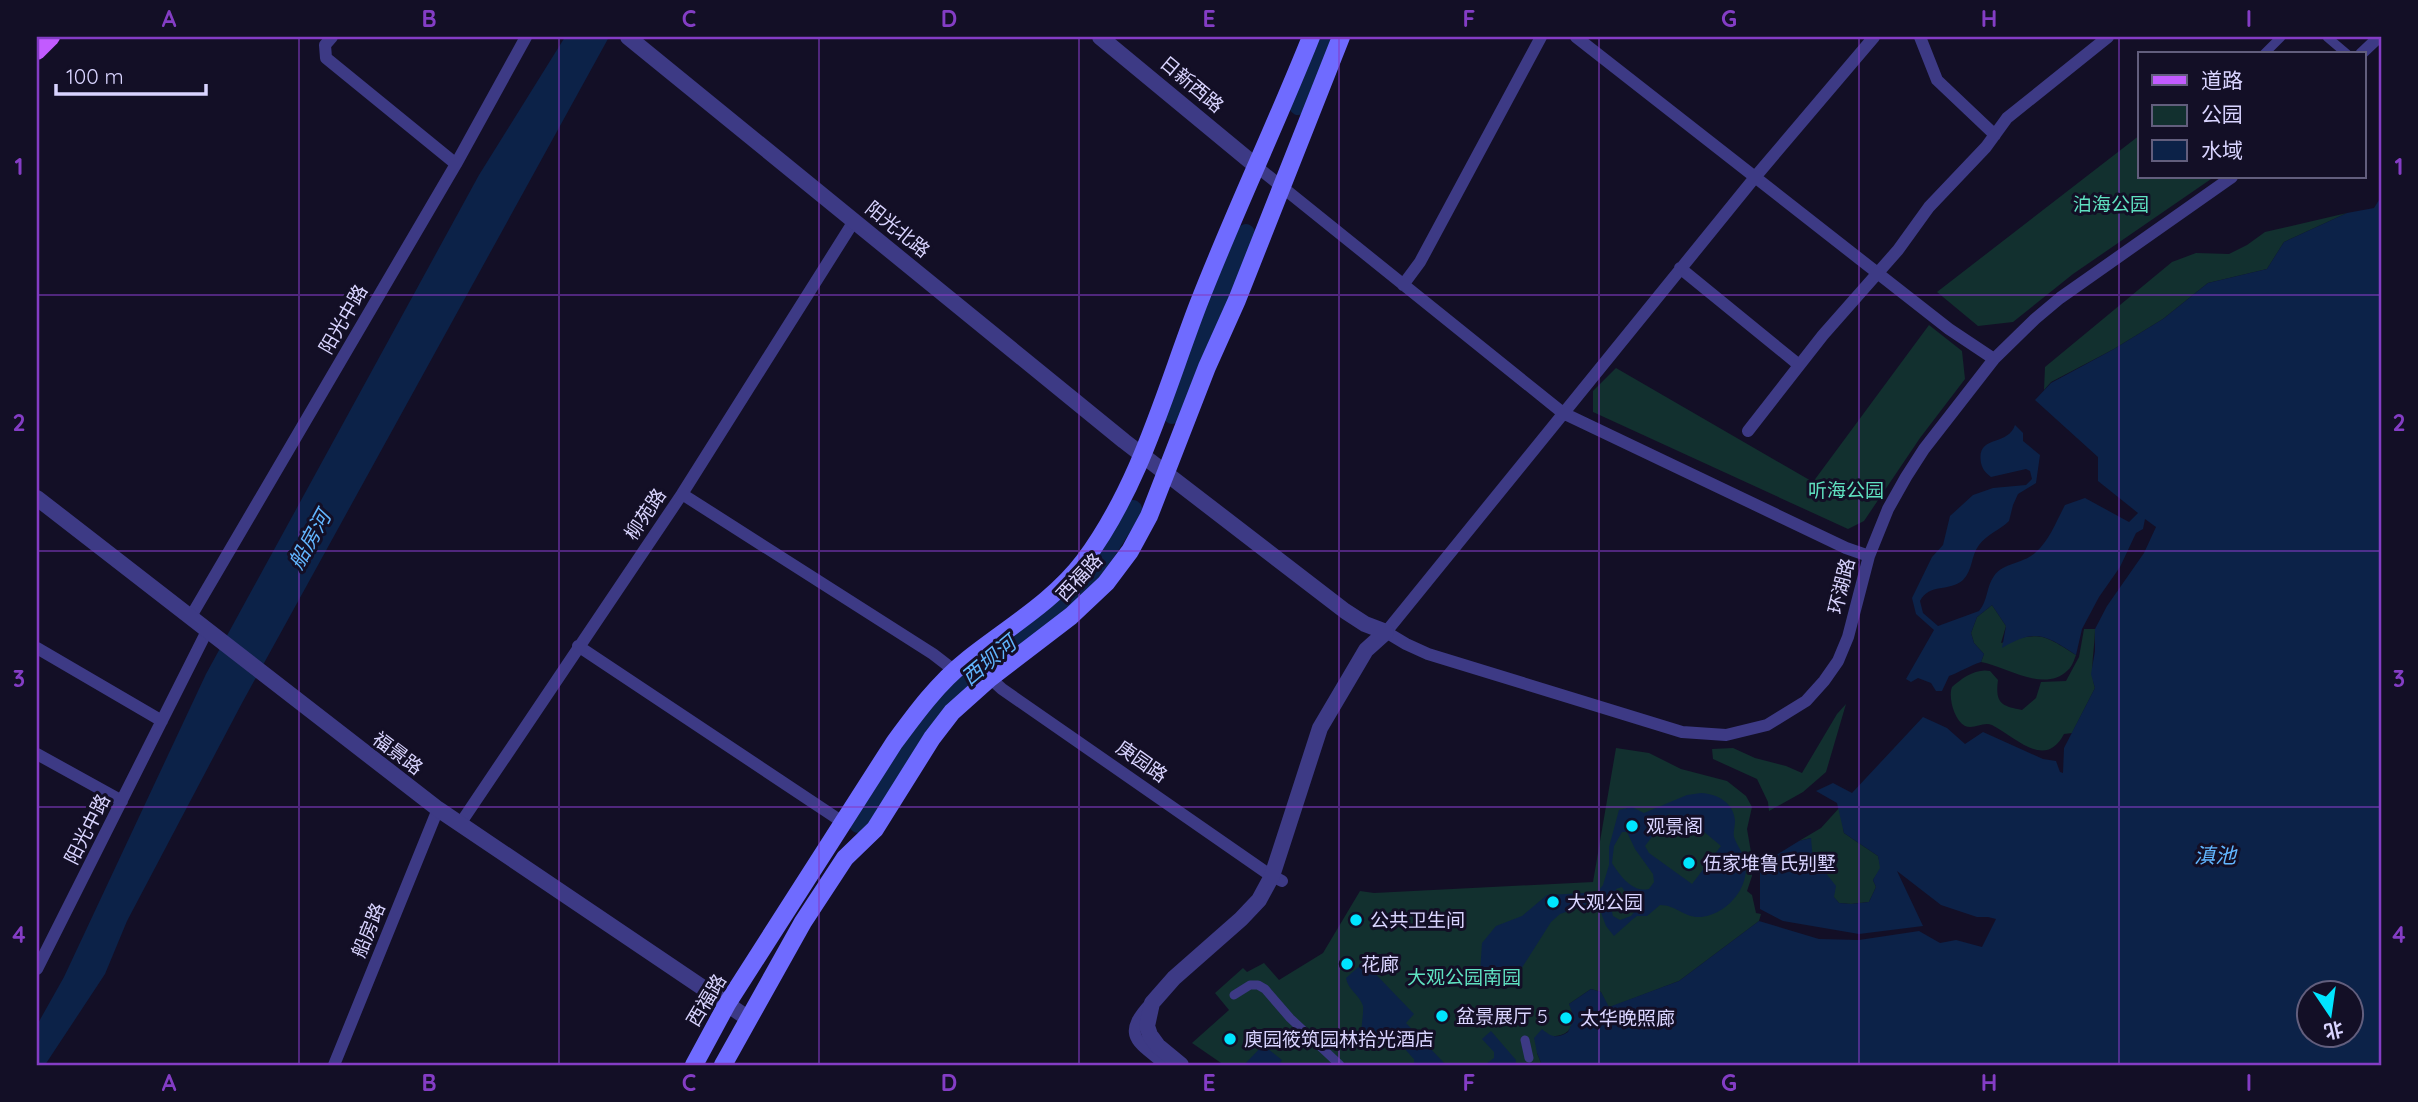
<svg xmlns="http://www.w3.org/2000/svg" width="2418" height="1102" viewBox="0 0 2418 1102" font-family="Quicksand,'Noto Sans SC',sans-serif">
<rect width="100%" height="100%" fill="#130f26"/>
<path fill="#12302f" d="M2140,135v42h74l-141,97 -60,48 -35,4 -41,-34z
M2347,213l-63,29 -17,27 -59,14 -45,36 -49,30 -63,33 -7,8 1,-23 127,-105 24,-9 33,1 18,-9 18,-13z
M1929,325l33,26 3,28 -45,59 -56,83 -16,8 -255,-117v-21l23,-23 197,114z
M1992,605l14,21 -5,17c39,-11 41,-10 75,12 -2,5 -4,12 -8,15 -24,24 -62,-4 -87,-8l3,-8 -10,-11 -3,-10 6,-16z
M2084,629h11c0,20 -6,40 0,59l-23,45 -8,1c-19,36 -47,4 -72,-9 -9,-4 -18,5 -27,1 -11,-6 -17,-29 -13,-39 10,-9 24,-19 38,-16l8,9c-3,23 3,26 24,30l14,-12 5,-16 25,-1 13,-24z
M1846,704l-20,68 -23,20 -34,19 -1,-9 -11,-23 -44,-20 -1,-10 21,-1 22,10 31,8 16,7 35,-59z
M1616,748l33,5 32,16 46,12 19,15 6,11 -5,22 5,29v18l-5,15 5,4 4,18 5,1 -2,7 -80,60 -71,27 -7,-16 -10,-3 -22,15c11,17 1,34 -19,32l-13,17 5,12h-318l-32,-22 37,-33 -14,-17 28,-25 4,4 17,-9 15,17 44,-27 37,-62 14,2 219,-11z
M1840,807l4,26 34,23 3,12 -8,12 3,7 -7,15 -18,2 -12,-1 -32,-35 4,-30 -12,3 22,-13z"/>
<path fill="#0c2248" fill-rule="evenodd" d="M565,37h44l-367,666 -115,218 -22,53 -60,91h-8v-40l27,-48 142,-303 273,-499z
M2381,197v868h-839l-5,-12 -3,-15 8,-9c9,8 15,10 26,3l6,-14 -5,-14 22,-15 10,3 8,15 70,-26 80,-60 60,18 40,1 60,-9 21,12 16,-3 26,7 14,-28 -8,-2h-11l-36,-12 -44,-34 26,55 -64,8 -76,-13 -23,-12v-44l39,-24 12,-3 2,23 -5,7 17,4 11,14 -2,11 5,6 12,1 18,-2 7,-15 -3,-7 7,-12 -2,-12 -34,-23 -7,-30 -21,-12 17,-8 19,10 71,-76 24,11 18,16 18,-12 60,27 13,2 4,11 3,1 1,-25 31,-60 -4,-14 4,-23v-22l12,-23 37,-53 12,-26 -11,-8 -2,10 -7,4 -16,34 -21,30 -17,32 -6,26c-31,-20 -40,-27 -74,-7l4,-22 -14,-21 -15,12 -6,16 3,10 10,11 -3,8c-12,4 -21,10 -32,14l-7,15h-6l-5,-8 -13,-5 -7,4 -5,-3 28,-49 -18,-16 -4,-16 20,-41 11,-12 7,-29 23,-21 20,-7 33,-3 6,-6 -2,-8 -4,-2 -35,8c-6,-5 -8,-7 -10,-14 -5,-29 27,-16 34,-38l8,8v8l17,14 -4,28 -18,11 -5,11 -4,16c-9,9 -22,13 -30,24 -8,10 -6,25 -16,35 -13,12 -34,3 -43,21l3,12 15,13 41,-15c9,-10 7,-24 15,-35 10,-14 30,-12 42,-24 13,-11 21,-32 29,-47l20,-7 44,24 9,-9 -40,-32v-24l-63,-57 16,-17 63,-34 49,-30 45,-36 59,-14 17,-27 63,-29 27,-5zM2352,993v43h-42v-43z
M1701,793c17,1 33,10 34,28 0,6 -2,10 -1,16 3,9 9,15 11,24 5,23 -13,47 -35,54 -23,8 -31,-10 -50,-10l-13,11h-10l-4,3 -19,17 -8,-10 -9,-24 -1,-8 7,-9 6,-20v-18l10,-37 13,-3 12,6 43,-18zM1669,814l21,11 4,-2 8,3 1,5 18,15 -29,38 -43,-31 -4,-7zM1622,832h5l8,17 18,25 1,8 -5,7c-16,4 -29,-13 -37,-26l2,-17zM1622,887l14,23 -5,6 -11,4 -7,-4 -2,-8 8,-11 -3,-8z
M1585,893l1,12 -26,9 -9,8 -35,55h-22l-11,6 -3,-10 2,-30 14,-17 26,-10 25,-21z
M1364,962l50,52 -8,9 40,42h-32v-6c-8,-8 -19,-24 -30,-26 -6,-1 -18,5 -22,1 -2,-2 2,-21 1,-28 -3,-11 -15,-16 -17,-28z
M1491,1031l25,29v5h-31l9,-7v-6l-12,-13z
M1263,1045l19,15 -3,5h-35z"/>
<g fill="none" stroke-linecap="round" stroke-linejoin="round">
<path stroke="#0c2248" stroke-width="18" d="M1298,106l27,-69
M1172,415l74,-182
M858,824c28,-40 51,-86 84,-123 33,-38 79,-62 117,-94 32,-29 53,-61 74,-98"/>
<path stroke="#3d3a85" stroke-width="9" d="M2327,37l20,17
M2264,54l17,-17
M1234,995l16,-10h8l7,4 25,29 50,47
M1525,1040l4,18"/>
<path stroke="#3d3a85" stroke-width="12" d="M332,37l-7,8 1,13 130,106
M1576,37l373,292 45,30
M1874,37l-118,139 -370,456 20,12 22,10 254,78 44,3 41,-10 39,-24 18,-20 14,-20 10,-24 21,-81 19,-47 18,-32 18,-28 70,-90 41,-40 25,-21 172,-121
M1920,37l17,43 58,55
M2361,54l18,-17
M1256,166l307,247 283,135 23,8
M1680,268l119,97
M1403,285l17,-23 121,-225
M1748,431l75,-96 75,-85 31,-43 57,-60 21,-29 101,-81
M682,494l251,160 22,17
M190,618l266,-454 70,-127
M578,646l266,177
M37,648l125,73
M990,678l12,11 265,184 15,8
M37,754l85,47
M460,824l222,-330 172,-273
M37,969l170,-338
M1151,1003c-31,33 -13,39 15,62
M334,1065l104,-256"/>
<path stroke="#3d3a85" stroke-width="16" d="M628,37l496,404 221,170 20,13 21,8 -20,18 -46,78 -48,148 -13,24 -18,19 -67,59 -22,25 -5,23 3,9 8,11 23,19
M1100,37l156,129
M37,498l401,311 311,210"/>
<path stroke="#6f6bff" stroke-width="18" d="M694,1065l33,-61 167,-261c22,-30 44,-60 73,-83 40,-32 86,-58 117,-99 56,-75 81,-170 114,-256 35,-90 77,-178 113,-268
M723,1065l80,-143 42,-64 30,-29 57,-91 20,-26 38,-34 81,-62 35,-33 24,-32 19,-35 58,-149 30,-67 104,-263"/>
<path stroke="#c25bff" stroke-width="18" d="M37,51l14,-14"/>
</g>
<path fill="none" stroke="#843dc5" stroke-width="2" stroke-opacity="0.55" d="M299,37v1028M559,37v1028M819,37v1028M1079,37v1028M1339,37v1028M1599,37v1028M1859,37v1028M2119,37v1028M37,295h2344M37,551h2344M37,807h2344"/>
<g fill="#00e5ff" stroke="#130f26" stroke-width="2.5">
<circle cx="1632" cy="826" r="7"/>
<circle cx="1689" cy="863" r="7"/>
<circle cx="1553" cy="902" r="7"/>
<circle cx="1356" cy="920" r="7"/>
<circle cx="1347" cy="964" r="7"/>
<circle cx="1442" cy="1016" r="7"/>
<circle cx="1566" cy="1018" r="7"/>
<circle cx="1230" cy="1039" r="7"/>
</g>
<g text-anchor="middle" stroke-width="6" stroke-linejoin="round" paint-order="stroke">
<g font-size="19" fill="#d9d4ff" stroke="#130f26">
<text transform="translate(1192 84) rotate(40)" y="7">日新西路</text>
<text transform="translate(898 229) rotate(39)" y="7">阳光北路</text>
<text transform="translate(343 319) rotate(-60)" y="7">阳光中路</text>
<text transform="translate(645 514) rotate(-56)" y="7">柳苑路</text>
<text transform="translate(1079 577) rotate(-47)" y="7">西福路</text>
<text transform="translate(1841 586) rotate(-76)" y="7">环湖路</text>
<text transform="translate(398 753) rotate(37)" y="7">福景路</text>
<text transform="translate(1142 761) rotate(35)" y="7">庚园路</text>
<text transform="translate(87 829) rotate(-63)" y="7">阳光中路</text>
<text transform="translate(368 930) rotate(-68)" y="7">船房路</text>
<text transform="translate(706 1000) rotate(-59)" y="7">西福路</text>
</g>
<g font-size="19" fill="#5fe0c0" stroke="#130f26">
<text x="2111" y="211">泊海公园</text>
<text x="1846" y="497">听海公园</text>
<text x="1464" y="984">大观公园南园</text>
</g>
<g font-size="19" fill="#d9d4ff" stroke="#130f26" text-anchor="start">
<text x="1646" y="833">观景阁</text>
<text x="1703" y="870">伍家堆鲁氏别墅</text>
<text x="1567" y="909">大观公园</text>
<text x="1370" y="927">公共卫生间</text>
<text x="1361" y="971">花廊</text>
<text x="1456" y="1023">盆景展厅 5</text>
<text x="1580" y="1025">太华晚照廊</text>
<text x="1244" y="1046">庾园筱筑园林拾光酒店</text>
</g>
<g font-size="21" font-style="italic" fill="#62b6ff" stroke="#130f26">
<text transform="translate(310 540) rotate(-61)" y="7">船房河</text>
<text transform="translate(989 661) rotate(-40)" y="7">西坝河</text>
<text x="2215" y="863">滇池</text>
</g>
</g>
<rect width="2418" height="1102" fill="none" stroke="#130f26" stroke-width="77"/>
<rect x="2138" y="52" width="228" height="126" fill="#130f26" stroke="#625e7d" stroke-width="2"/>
<rect x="2152" y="75" width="35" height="10" fill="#c25bff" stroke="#625e7d" stroke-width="2"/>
<text x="2201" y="88" font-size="21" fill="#d9d4ff">道路</text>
<rect x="2152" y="105" width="35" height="21" fill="#12302f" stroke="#625e7d" stroke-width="2"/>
<text x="2201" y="122" font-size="21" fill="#d9d4ff">公园</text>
<rect x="2152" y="140" width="35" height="21" fill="#0c2248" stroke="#625e7d" stroke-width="2"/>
<text x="2201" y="158" font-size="21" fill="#d9d4ff">水域</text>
<g transform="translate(2330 1014) rotate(167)"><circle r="33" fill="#130f26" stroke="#625e7d" stroke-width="2"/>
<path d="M0-5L12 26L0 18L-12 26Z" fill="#00e5ff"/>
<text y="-10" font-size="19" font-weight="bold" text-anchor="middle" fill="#d9d4ff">北</text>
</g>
<path d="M56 84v10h150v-10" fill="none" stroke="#d9d4ff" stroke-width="3.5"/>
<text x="66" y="84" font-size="21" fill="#d9d4ff" stroke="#130f26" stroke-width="5" paint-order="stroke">100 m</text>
<rect x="38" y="38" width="2342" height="1026" fill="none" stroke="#843dc5" stroke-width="2.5"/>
<g font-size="23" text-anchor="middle" font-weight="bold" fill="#843dc5">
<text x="169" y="27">A</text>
<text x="429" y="27">B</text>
<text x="689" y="27">C</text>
<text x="949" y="27">D</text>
<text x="1209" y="27">E</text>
<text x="1469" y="27">F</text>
<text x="1729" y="27">G</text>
<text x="1989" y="27">H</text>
<text x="2249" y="27">I</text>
<text x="19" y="175">1</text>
<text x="2399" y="175">1</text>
<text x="19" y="431">2</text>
<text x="2399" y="431">2</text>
<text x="19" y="687">3</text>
<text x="2399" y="687">3</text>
<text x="19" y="943">4</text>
<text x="2399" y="943">4</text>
<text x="169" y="1091">A</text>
<text x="429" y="1091">B</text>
<text x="689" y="1091">C</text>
<text x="949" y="1091">D</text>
<text x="1209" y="1091">E</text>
<text x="1469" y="1091">F</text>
<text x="1729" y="1091">G</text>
<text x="1989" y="1091">H</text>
<text x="2249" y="1091">I</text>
</g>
</svg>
